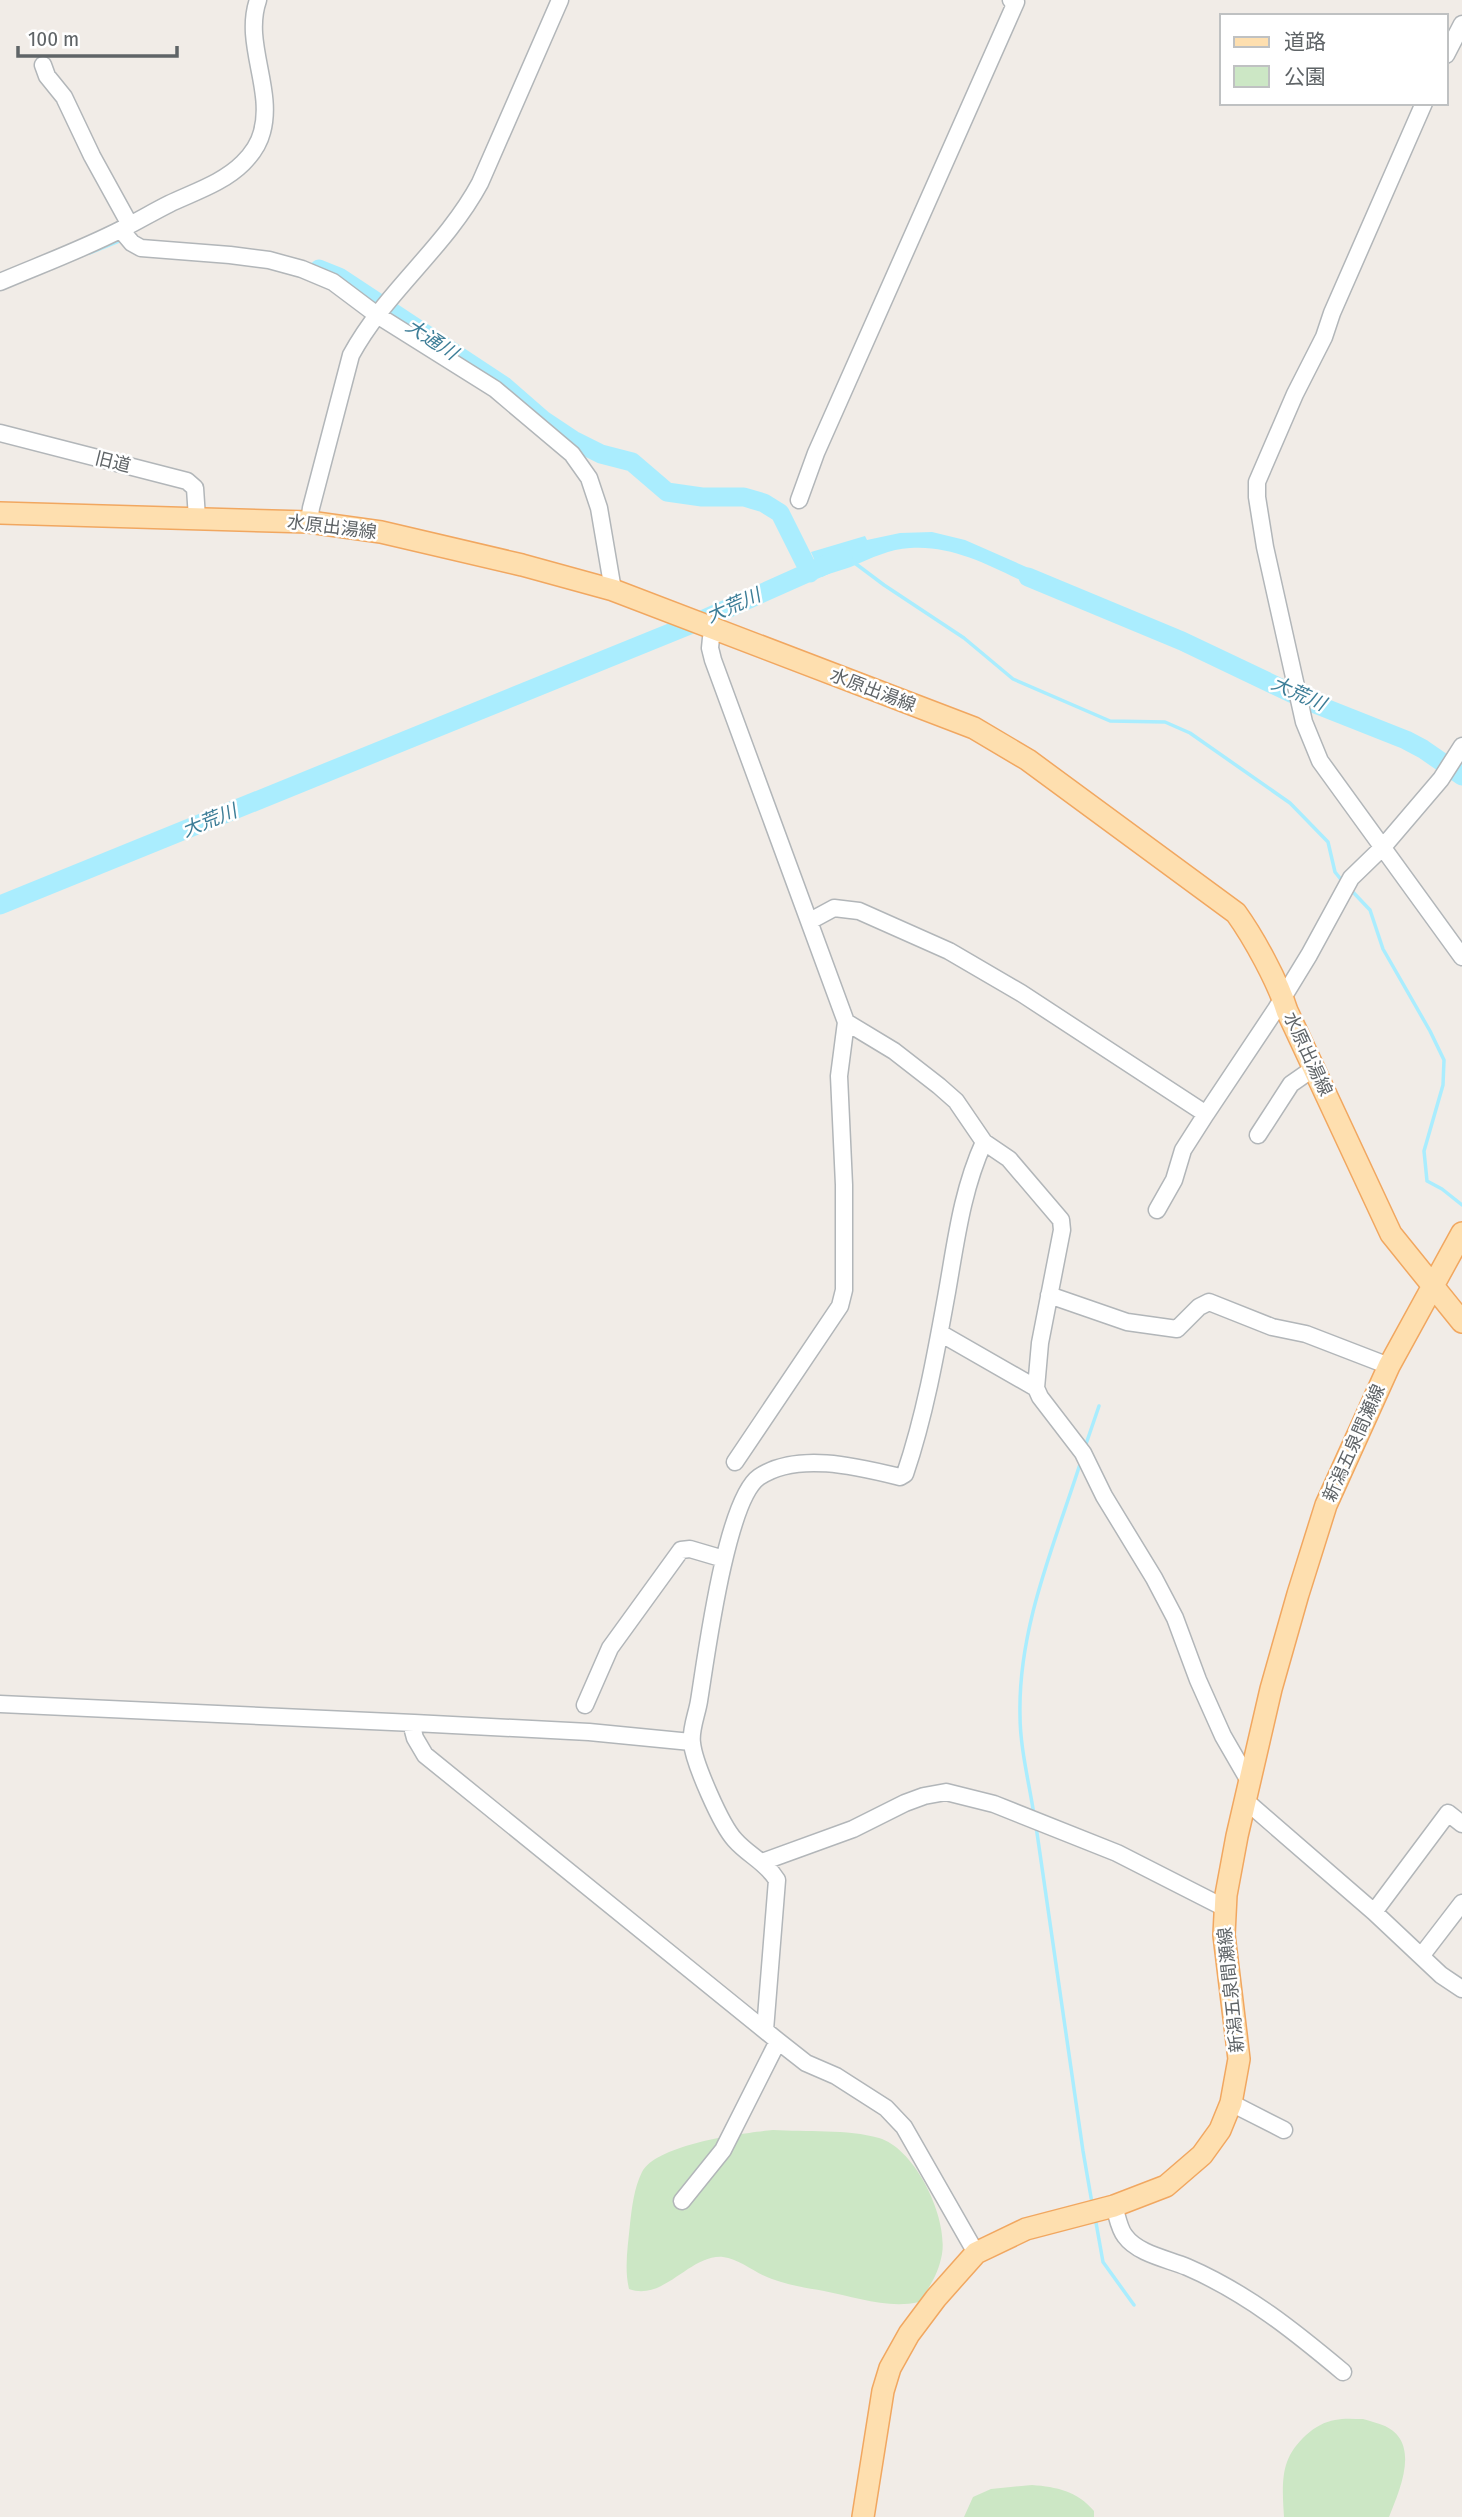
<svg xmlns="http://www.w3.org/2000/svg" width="1462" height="2517" viewBox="0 0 1462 2517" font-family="'Fira Sans Condensed','Noto Sans JP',sans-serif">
<rect width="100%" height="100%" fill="#f1ece7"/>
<path fill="#cce7c5" d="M773,2130c32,2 75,-1 106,8 37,11 69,80 63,116 -3,18 -12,33 -23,48 -31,7 -64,-5 -95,-11 -17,-3 -36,-6 -52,-12 -16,-5 -32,-20 -49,-22 -33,-3 -59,45 -94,32 -5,-21 -1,-43 1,-65 2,-17 4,-36 12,-52 15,-28 101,-39 131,-42z
M1363,2419c7,2 15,4 22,7 36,17 15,63 4,91h-105c-1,-17 -3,-39 3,-55 7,-19 28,-39 48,-42 9,-2 19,-1 28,-1z
M1032,2485c25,2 45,6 62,26v6h-130l9,-20 18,-8z"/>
<path fill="#aaedfe" d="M932,532l33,8 91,40 -8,14c-42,-20 -90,-50 -138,-46 -20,1 -39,10 -57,18 -10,4 -21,6 -31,11l-11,-25 54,-16 2,4 33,-7z"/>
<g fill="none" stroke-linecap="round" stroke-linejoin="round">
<path stroke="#aaedfe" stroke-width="3.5" d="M90,253l32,-13
M852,561l32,24 80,53 49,41 97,42 55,1 25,11 100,70 38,39 7,30 8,10
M1351,890l19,20 13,39 47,82 14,29 -1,25 -19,66 3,30 15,8 20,16
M1085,1447l14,-41
M1034,1815c-5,-33 -14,-67 -14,-100 -2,-88 35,-172 61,-254
M1036,1826l47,325 9,52
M1095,2217l8,45 31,43"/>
<path stroke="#aaedfe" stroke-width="19" d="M319,269l20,8 165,109 39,34 30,20 28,14 31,8 35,30 35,5h42l20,6 16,10 30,60
M1028,577l154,64 128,61 96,38 17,9 39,27
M0,905l702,-285 141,-63"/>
<g stroke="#b2b6b9" stroke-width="19">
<path id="minor" d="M1446,55l16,-31
M43,65l4,11 17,21 28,59 38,69
M1424,103l-92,210 -8,24 -29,57 -38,88v15l8,50 39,175 16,39 142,196
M121,230l11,13 9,5 89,7 39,5 33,9 31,13 44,33 118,74 77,65 17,24 10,30 14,82
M0,282c40,-17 83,-33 122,-53 16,-8 31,-17 47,-25 25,-12 54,-21 74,-41 9,-9 16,-19 19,-31 12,-43 -19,-89 -4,-132
M0,433l187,48 8,7 2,30
M799,500l17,-47 200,-451 -5,-2
M309,522l2,-14 40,-153c34,-63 94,-107 129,-172l80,-183
M719,632l-8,6 -1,10 3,12 133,362 -7,54 5,109v105l-4,16 -105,156
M810,921l24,-13 25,3 90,40 72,42 185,121 70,-105 33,-54 42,-77 32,-31 58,-68 21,-33
M846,1022l48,29 45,35 17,15 28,41 25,17 52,61 1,10 -22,113 -4,45 4,9 43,56 21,43 50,82 21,40 23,62 25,56 26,45
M1258,1135l33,-51 23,-16
M1157,1210l17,-30 9,-30 23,-36
M1049,1295l78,27 50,7 22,-22 10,-5 63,25 34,7 83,32
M940,1333l96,55
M0,1704l414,19 175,9 102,10
M585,1705l25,-57 71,-98 9,-1 34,10
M411,1723l4,15 10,17 353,286 28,22 30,13 50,32 18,19 72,126
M1246,1801l128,111 67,63 21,14
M762,1862l91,-33 52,-26 19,-7 22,-4 48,12 123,49 108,55
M1374,1912l74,-99 14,11
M1422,1955l40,-52
M765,2030l12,-150c-11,-18 -29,-25 -42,-40 -14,-15 -41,-77 -43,-97 -2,-13 5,-29 7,-42 7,-43 27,-201 60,-224 38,-26 100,-10 141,0l5,-3c20,-59 31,-121 42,-182 9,-51 15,-102 37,-150
M1231,2103l53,27
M682,2201l41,-51 55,-109
M1114,2206c3,9 5,23 11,30 13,18 43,23 62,31 60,26 107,64 156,105"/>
</g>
<g stroke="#f1a760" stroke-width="24">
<path id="major" d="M0,513l309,9 72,10 141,33 91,25 361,138 54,32 208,153c18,25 42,69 51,98l104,223 71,88
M863,2517l20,-126 7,-23 19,-34 27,-36 40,-45 50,-24 88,-23 52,-20 36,-31 18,-25 11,-27 8,-44 -15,-124 2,-40 11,-59 34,-147 27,-95 28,-89 63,-139 73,-133"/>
</g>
<use href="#minor" stroke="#fff" stroke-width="16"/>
<use href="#major" stroke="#fedfaf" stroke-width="21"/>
</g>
<g text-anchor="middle" stroke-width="5" stroke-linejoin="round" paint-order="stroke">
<g font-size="18" fill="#5f6467" stroke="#fff">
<text transform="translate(113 462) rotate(14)" y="6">旧道</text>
<text transform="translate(332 527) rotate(7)" y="6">水原出湯線</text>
<text transform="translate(873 690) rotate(21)" y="6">水原出湯線</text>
<text transform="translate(1308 1054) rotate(65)" y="6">水原出湯線</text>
<text transform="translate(1354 1443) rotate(-66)" y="6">新潟五泉間瀬線</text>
<text transform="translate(1231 1990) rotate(-96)" y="6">新潟五泉間瀬線</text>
</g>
<g font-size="19" font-style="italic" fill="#3c7d97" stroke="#fff">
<text transform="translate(432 339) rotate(33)" y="7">大通川</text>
<text transform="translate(733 605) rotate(-24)" y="7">大荒川</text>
<text transform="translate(1299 693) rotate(24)" y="7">大荒川</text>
<text transform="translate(209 820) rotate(-22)" y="7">大荒川</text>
</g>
</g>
<rect x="1220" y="14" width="228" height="91" fill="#ffffff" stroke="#bfc1c2" stroke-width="2"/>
<rect x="1234" y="37" width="35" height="10" fill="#fedfaf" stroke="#bfc1c2" stroke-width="2"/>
<text x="1284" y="49" font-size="21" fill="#5f6467">道路</text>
<rect x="1234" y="66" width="35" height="21" fill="#cce7c5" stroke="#bfc1c2" stroke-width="2"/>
<text x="1284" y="84" font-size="21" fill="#5f6467">公園</text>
<path d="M18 46v10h159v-10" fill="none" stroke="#5f6467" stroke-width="3.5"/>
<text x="28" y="46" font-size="21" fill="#5f6467" stroke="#ffffff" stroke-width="5" paint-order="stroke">100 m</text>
</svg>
